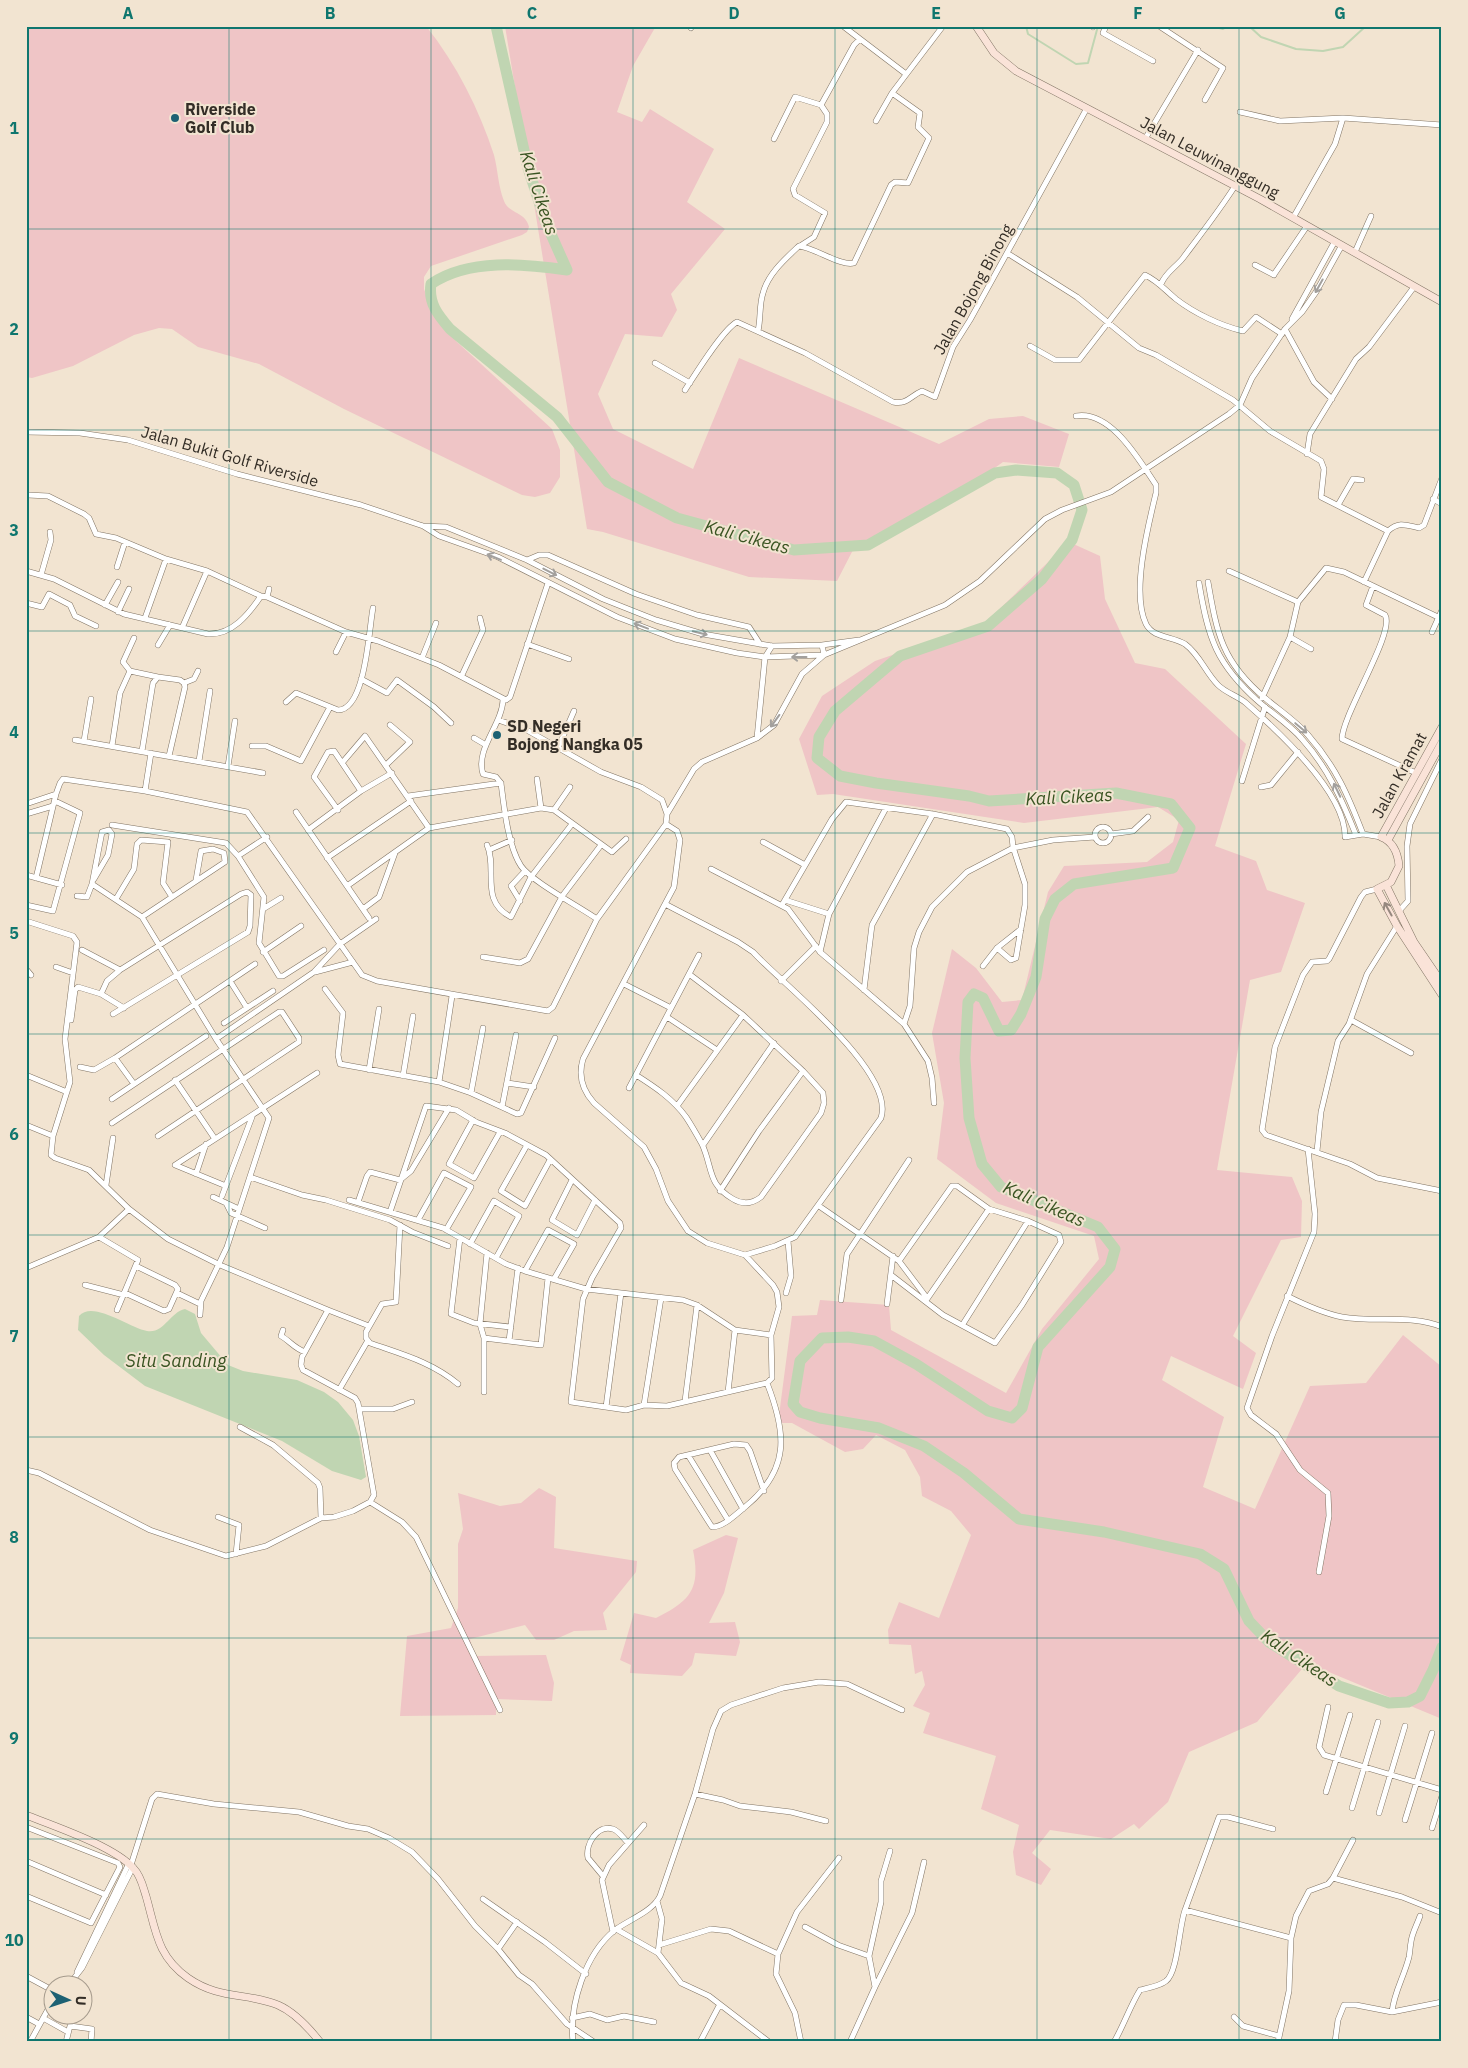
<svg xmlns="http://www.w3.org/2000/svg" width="1468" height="2068" viewBox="0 0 1468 2068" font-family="'IBM Plex Sans',sans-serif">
<rect width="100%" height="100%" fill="#f2e4d1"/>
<path fill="#efc5c6" d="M26,26h400c31,39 53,83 68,129 4,15 4,31 10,46 5,13 22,11 25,26l-2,5 -5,3 -91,31 -7,11v12l8,23 25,30 95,87 8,21v27l-10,16 -15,4 -13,-2 -178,-86 -85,-45 -61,-17 -26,-18 -13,-1 -25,7 -61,31 -41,12 -6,-1z
M505,26h151l-23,40 -16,46 25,10 8,-13 64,40 -27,53 38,27 -54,65 6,16 -15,27 -37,-3 -27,60 15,35 80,40 46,-111 200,86 50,-25 34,-3 46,18 -10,33 -56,-5 -81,58 -68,28 -17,33 -88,-4 -146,-45 -16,-3z
M1069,542l31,14 5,43 30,64 30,6 81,75 -31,102 41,15 11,29 38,13 -24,69 -31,8 -33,190 75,7 10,24 -1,36 -20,3 -48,96 23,17 -13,36 -72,-33 -9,24 62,37 -21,70 52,22 55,-123 56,-3 37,-48 39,32v352l-135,-56 -50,59 -68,30 -21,50 -29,27 -5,-5 -23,15 -61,-9 -18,23 19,16 -10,16 -25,-10 -3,-23 6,-27 -38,-16 15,-53 -73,-23 7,-20 -17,-7 12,-21 -3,-14 -7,3 -4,-29 -22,-1 -1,-14 11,-28 40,16 32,-83 -20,-24 -29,-15 -2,-19 -15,-27 -29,-15 -13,14 -18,3 -53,-29h-14l14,-107 25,-1 3,-15 69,5 2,25 115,63 36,-64 57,-70 -5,-23 -98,-33 -59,-44 7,-56 -12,-70 20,-84 24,19 26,34 20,-2 26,-108 16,-26 83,-4 26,-20 6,-22 -21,-13 -134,16 -191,-29 -16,1 -18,-56 23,-43 53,-35 110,-38z
M539,1488l17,9 -2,51 83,13 -1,11 -33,41 4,17 -33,1 -20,9h-18l-11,-15 -55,14 4,17 72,-1 8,28 -2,18 -56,-2v16l-96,1 7,-80 44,-8 7,-20v-64l5,-15 -5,-36 42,13 21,-3z
M726,1535l12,3 -14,55 -15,30 26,-1 5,20 -4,14 -41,-3 -3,12 -10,11 -52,-3 1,-8 -11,-5 14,-47 22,5c34,-17 45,-29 37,-68z"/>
<path fill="#c0d5b2" d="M185,1309l10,5 6,19 27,32 15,6 54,9 27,12 14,10 15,18 6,16 7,41 -5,3 -29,-9 -50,-30 -137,-55 -41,-31 -26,-25 1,-14c14,-16 50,12 68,15 17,3 23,-19 38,-22z"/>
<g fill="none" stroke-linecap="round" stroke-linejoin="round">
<path stroke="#c0d5b2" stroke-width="2" d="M1026,26l2,8 48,30 12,-1 10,-37
M1212,26l11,3 5,-3
M1249,26l12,11 35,12 27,2 20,-4 23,-21"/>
<path stroke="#c0d5b2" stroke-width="11" d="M496,26l32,142 18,55 21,47c-43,-6 -98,-12 -136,14 -3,19 7,31 19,45l107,88 51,65 69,36 117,32 74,-5 127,-72 21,-3 41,3 17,12 8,25 -10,30 -30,39 -54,47 -88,30 -65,55 -16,26 -2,21 23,18 36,7 93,13 20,5 127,-8 55,11 19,24 -17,40 -99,16 -19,15 -10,20 -9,58 -15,37 -10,16 -12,1 -16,-33 -9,-4 -6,8 -3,56 4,60 13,46 19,23 97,40 17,22 -5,18 -72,80 -16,61 -10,10 -24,-7 -72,-47 -42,-23 -26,-4 -26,1 -22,23 -7,43 7,8 20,6 59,10 45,18 40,27 55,46 85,13 96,22 24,15 25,52 20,21 70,44 50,17 19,-1 12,-6 13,-26 9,-23"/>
<g stroke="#817464" stroke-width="6">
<path id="street" d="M843,26l17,13
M1092,26l1,1
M1106,26l-3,7 50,28
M1159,26l64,42 -18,32
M691,28l1,-2
M1240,112l40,9 63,-3
M876,121l16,-28
M774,139l21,-42 26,8
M1145,139l53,-89
M1293,218l42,-74 8,-26 99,7
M800,246l14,-9 11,-24 -30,-18 -2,-6 34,-67v-8l-6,-9 33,-60 6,-6 46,35
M1355,252l16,-36
M1007,253l70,44 62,51 17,7 77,45 37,31 51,30 3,8 -3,28 67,34
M1255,265l19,10 1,-2 32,-47
M1161,284c5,-12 14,-16 22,-26 18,-24 36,-47 52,-72
M1292,319l43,-78
M1285,329l29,53 18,17
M758,331c3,-13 1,-26 5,-38 5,-19 22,-34 36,-47 16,2 43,21 55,17l37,-78 4,-3 13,1 21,-45 -11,-11 2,-14 -28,-20 51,-67
M1030,346l25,14h24l66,-85c13,6 20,15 31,24 18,14 45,27 67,32l13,-14 26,17
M655,363l35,20
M685,390c10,-15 38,-61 52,-68l68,31 88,49c14,3 17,-6 29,-11l13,6 18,-50 17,-27 117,-212
M1076,416c35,-6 63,44 80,69v8c-8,33 -25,100 -10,131 7,14 26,12 39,20 15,11 20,28 33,41 8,8 20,11 28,18 32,28 100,90 99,134l18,-3 18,3
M26,432l54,1 48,7 109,34 124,31 62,21 23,1 81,33 76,39 53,21 47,14 69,12 50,-1 37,-5
M1307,454l3,-20 46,-75 13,-12 45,-60
M28,495l20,1 36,18 5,4 7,16 20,4 50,21 41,12 54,25
M1433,499l9,5
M1338,505l15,-26 9,1
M423,526l16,10 59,21 119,60 58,22 62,14 28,4 59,-2 121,-50 35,-24 65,-62 17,-9 49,-18 118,-78 11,-9 12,-27 33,-49 17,-17 14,-20 26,-47
M527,560l12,-5h9l88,39 61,21 52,12 11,17
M117,567l8,-25
M26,571l28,8 70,35 84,20c24,1 40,-19 53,-38l6,1 79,35 32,9 61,24 67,35 4,-3 38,-114
M1229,571l69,31
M41,575l10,-35 -1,-8
M1208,582c9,52 14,80 57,116 14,12 31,23 43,37 28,32 40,60 55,99
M1364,582l24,-51c11,-10 18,-6 31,-3l5,-3 18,-47
M1199,583c9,55 17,81 60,119 14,12 31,23 43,37 26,29 40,61 54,96
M1373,586l-7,19 19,10c11,16 -43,100 -43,124l74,34
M267,597l2,-8
M26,603l16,4 7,-13 21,11 5,11 21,10
M105,605l13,-23
M118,612l11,-23
M145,618l21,-59
M182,628l25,-57
M1432,632l10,-22
M1290,637l21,12
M527,644l42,15
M158,645l12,-20
M336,652l10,-20
M422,658l14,-35
M130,671l-7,-9 11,-24
M462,675l21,-45 -3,-12
M361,679l26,14 10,-13 37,27 17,16
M184,683l10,-4 4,-8
M1262,698l28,-61 8,-35 28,-34 18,4 98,47
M286,702l10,-9 42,17c28,0 31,-83 35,-102
M498,720l27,9 76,43 40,15 21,13 5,14
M474,738l12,7
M757,738l8,-81 7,-11
M75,740l188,33
M84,741l7,-42
M112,746l8,-53 10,-22 28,6
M252,746h14l35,15 29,-54
M558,748l16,-37
M142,751l11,-68 5,-6 22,3 4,3 1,4 -16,69
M199,761l11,-70
M342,763l23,-27 64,92
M386,765l24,-23 -20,-17
M228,766l7,-45
M537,779l4,29
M1242,781l23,-74
M501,783l-5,-6 -13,-3c-8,-25 19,-49 20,-74
M1261,787l10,-2 27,-33
M145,791l6,-38
M408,796l93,-13c3,24 7,63 20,83 10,15 59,41 76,53
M26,804l30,-10
M338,810l-24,-33 14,-25 6,-1 27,40
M554,810l16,-23
M296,812l73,106
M26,814l27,-8
M112,825l114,18 12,13 26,41 -5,46 20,33h4l41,-26
M1095 835a8 8 0 1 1 16 0a8 8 0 1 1-16 0Z
M308,830l53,-39 31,-18
M1111,834l22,-3 15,-14
M763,842l42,23
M487,845c11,24 -8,56 24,72l20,-40 41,-53
M489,850l23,-10
M238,856l29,-19
M327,858l84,-57
M711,869l77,40 32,43 84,72 24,37 4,17 2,25
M26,875l36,10
M36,878l20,-84 4,-11 3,-4 82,12 102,21 115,163 15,6 171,30 5,-4 44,-88 69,-95 1,-10 27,-45 8,-7 55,-24 17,-13 28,-51 22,-19 -2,-10
M94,879l14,-24 4,-21 -3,-4 -7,2 -10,52 50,33 74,122 53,79 -42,129 -26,54 -1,14
M347,886l82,-58 112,-20 13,2 58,42 14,-13
M1377,889l-12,3 -4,5 -32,62 -2,2 -15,1 -9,13 -28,72 -13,83 4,5 84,29 27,14 65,13
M77,896l10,1 5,-13
M116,899l18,-30 3,-25 4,-4 27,2 -5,41 9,14
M785,900l44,14
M520,901l-9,-15 14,-15
M665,904l73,38 15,10c30,33 143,119 128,166l-86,119 -20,9 -30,9
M26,905l27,6 27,-98 -25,-12
M782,905l50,-86 14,-17 87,12 74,15 5,8 1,10 12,37v21l-9,53 -5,2 -14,-12
M263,909l18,-11
M363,909l16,-12 16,-44
M1399,911l9,-10 -1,-55 3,-22 32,-65
M142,917l83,-55 -1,-9 -11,-4 -12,2 -5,29
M26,921l47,15 4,6 -12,97 5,43 -17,54 -2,19 4,3 34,12 40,39 39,30 52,26 108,45 -26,47 -1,8 2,5 52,28 3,5 16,92 -4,7 -17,9 -19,6 -13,1 -55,28 -40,10 -76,-26 -111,-57 -13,-3
M82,950l38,20
M263,952l38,-26
M820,952l9,-38 57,-106
M483,957l37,6 8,-4 35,-64 38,-50
M983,966l14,-18 24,-19
M56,967l17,6
M26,969l5,6
M315,972l38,-10
M230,981l17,27
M781,981l35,-35
M624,984l47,24
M325,989l18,24 -5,42 2,9 99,18 32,11 46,21 4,-1 34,-75
M864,990l8,-65 61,-111
M101,994l6,-13 13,-11 121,-76 6,-2 4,3 -1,31 -2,6 -135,82
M667,1017l50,33
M71,1020l4,-30 3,-3 23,7 23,14
M1351,1020l60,33
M224,1023l49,-32
M904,1024l6,-18 4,-58 5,-16 13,-25 35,-35 46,-24 40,-8 42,-3
M216,1039l98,-67 26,-28 36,-25
M115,1058l19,26
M80,1067l14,3 21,-12 140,-94
M369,1070l10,-61
M26,1075l41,17
M636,1075c19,12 37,24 50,42 6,9 11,18 16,27 11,24 5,40 31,55 10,6 19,5 28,-2l60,-84 3,-10 -1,-10 -20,-22 -60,-56 -54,-41
M403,1076l10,-60
M175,1080l40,59
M439,1082l13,-86
M507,1083l27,4
M629,1088l70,-133
M471,1093l12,-65
M112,1099l94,-63
M677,1106l66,-91
M502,1107l14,-72
M473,1120l-24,44 25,14 26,-46
M112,1123l167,-111h3l17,26v4l-141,94
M26,1125l27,11
M527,1145l-26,46 24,15 25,-46
M703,1145l71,-102
M1308,1149l7,65 -1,18 -42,104 -25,72 4,7 25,19 24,36 28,23 1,23 -10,56
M1317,1151l4,-39 17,-71 11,-17 18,-50 30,-48
M196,1174l10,-30
M250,1177l52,18 24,5 64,20 22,12 36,14
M572,1180l-20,40 25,15 18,-35
M106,1185l7,-47
M226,1186l-51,-21 142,-92
M720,1191l39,-60 44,-60
M222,1196l30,-79
M213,1197l26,12
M349,1200l94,28 63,36 19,7 61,18 97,11 14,5 38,25 36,5
M358,1202l9,-26 3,-4 30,8 11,-9 38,-63
M226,1203l5,10 34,15
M819,1206l80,55 28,37
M390,1212l36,-106 30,4 20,12 29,11 41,22 74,68 1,5 -29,50 -9,21 -12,103 55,8 18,-5 23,1 100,-23 5,-5 -1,-43 8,-28 -2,-15 -4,-7 -28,-30 -38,-12 -19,-12 -20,-30 -12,-32 -12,-22 -50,-44c-12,-13 -16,-27 -11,-44l91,-172 6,-47 -3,-9 -11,-7
M418,1220l26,-47 27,14 -25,43
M400,1225l-4,77 -14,2 -16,28v6l4,5c31,11 62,19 88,41
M99,1237l39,23 -21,50
M460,1238l-9,76 23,9 37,4
M470,1244l24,-43 25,15 -23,42
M26,1268l73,-31 30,-28
M525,1271l23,-41 26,14 -20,35
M891,1275l52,40 52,28 27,-38 39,-63 -2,-7 -31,-14 -39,-12 -32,-23h-5l-53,75
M85,1285l39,10
M125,1293l39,18 5,-2 9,-20 -3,-4 -39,-19
M177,1293l23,11
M786,1293l5,-17 -3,-35
M1287,1296c18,9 35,17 55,21 33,6 69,-3 100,10
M927,1299l62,-90
M841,1300l6,-46 62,-94
M887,1304l6,-48
M328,1310l41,16
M963,1324l65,-103
M283,1330l-2,6c9,5 13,12 24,16
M484,1338l-4,-14 7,-71
M509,1341l9,-73
M339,1390l28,-48
M484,1392v-54l57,7 7,-67
M728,1392l7,-62
M685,1401l12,-96
M644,1405l17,-107
M606,1407l15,-114
M360,1409h33l19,-7
M240,1427l33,18 45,38 2,5 1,30
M710,1450l33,59
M688,1455l40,65
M764,1491l-14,-40 -4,-6 -12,-1 -55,13 -5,6 1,6 37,58c12,0 24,-13 33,-20 45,-37 42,-73 22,-124
M370,1502l32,20 14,15 84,173
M218,1517l21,8 -3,29
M1328,1707l-9,40 5,8 118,35
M1326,1792l24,-77
M695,1794l28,6 17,6 51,6 35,9
M1352,1808l26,-86
M1379,1813l26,-87
M1405,1820l27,-87
M26,1827l92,36 2,4 -29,56 -65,-27
M1432,1828l10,-32
M26,1861l80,34
M131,1865l21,-66 5,-5 57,10 85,8 49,14 20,3 21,9 23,14 26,27 37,47 23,23 21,26 13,9 35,40 27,18
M603,1876l-15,-18c-3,-13 9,-34 25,-29 6,2 11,10 15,14
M1333,1878l20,-38
M483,1899l62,43 41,32
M657,1901l5,18 -4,34 23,30 28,13 60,46
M1185,1910l34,-93h9l45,12
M805,1927l33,18 31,11
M616,1929l42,24
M613,1932l-11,-52 7,-15 35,-40
M659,1945l52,-16 18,2 49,23
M498,1949l19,-27
M77,1972l52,-109
M26,1976l26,14
M68,1986l14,-18 51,-101
M875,1987l37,-74 12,-51
M1392,2012c2,-20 12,-35 17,-55 1,-5 1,-10 2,-15 1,-9 6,-17 9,-26
M26,2017l13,7
M1234,2017l9,9 36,10
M43,2018l25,14
M572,2018l18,-4 17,6 17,-4 30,6
M30,2042l22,-40
M66,2042l4,-16 22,3 -1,13
M573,2042c-4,-37 12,-88 42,-112 15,-11 37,-18 45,-34l35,-102 18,-65 8,-18 10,-6 52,-17 36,-6 28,2 55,26
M700,2042l19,-36
M801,2042l-6,-29 -19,-39 2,-20 19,-42 42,-54
M850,2042l25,-55 -6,-31 12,-54v-21l9,-30
M1114,2042c10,-17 16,-36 26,-52 8,-2 20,-4 26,-9 12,-9 13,-55 19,-71l106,28 5,-22 13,-25 19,-7 5,-6 69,19 40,16
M1278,2042l11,-51 2,-53
M1335,2042l3,-22 6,-15h12l36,7 50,-10"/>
</g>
<g stroke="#817464" stroke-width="8">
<path id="secondary" d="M976,26l18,27 22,18 244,128 182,103
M1442,727l-61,110c13,5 17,17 18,29l-8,16 -14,7 20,37 45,69
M1388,840l54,-98
M1386,885l28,57 28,41
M26,1815c28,11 90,32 108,54 7,7 9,18 12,27 10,35 11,60 42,82 32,22 57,14 90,27 16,7 31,23 42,37"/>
</g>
<use href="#street" stroke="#fff" stroke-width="5"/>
<use href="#secondary" stroke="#fae3d8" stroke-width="7"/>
</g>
<defs><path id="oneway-shaft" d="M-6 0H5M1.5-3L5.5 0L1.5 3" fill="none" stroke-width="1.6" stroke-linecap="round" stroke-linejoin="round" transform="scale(1.25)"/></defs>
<g stroke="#a3a09d">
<use href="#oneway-shaft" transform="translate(1319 286) rotate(119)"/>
<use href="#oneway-shaft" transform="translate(494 557) rotate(-158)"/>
<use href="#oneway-shaft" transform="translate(550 572) rotate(27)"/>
<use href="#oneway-shaft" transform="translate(641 626) rotate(-159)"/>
<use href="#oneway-shaft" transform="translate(700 633) rotate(14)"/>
<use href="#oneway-shaft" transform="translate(799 657) rotate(180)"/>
<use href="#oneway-shaft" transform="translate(775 721) rotate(126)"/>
<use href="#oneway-shaft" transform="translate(1301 728) rotate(40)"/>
<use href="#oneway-shaft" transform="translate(1337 790) rotate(-116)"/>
</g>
<use stroke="#96887f" href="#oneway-shaft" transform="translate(1388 909) rotate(-119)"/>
<path fill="none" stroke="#0f766e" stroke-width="1" stroke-opacity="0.55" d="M229,26v2016M431,26v2016M633,26v2016M835,26v2016M1037,26v2016M1239,26v2016M26,229h1416M26,430h1416M26,631h1416M26,833h1416M26,1034h1416M26,1235h1416M26,1437h1416M26,1638h1416M26,1839h1416"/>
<g fill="#1d6173" stroke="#f2e4d1" stroke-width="2">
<circle cx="175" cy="118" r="5"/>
<circle cx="497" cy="735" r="5"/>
</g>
<g text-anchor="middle" stroke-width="4" stroke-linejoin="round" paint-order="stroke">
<g font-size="16" font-weight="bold" fill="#332d26" stroke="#f2e4d1" text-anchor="start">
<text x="185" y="115">Riverside<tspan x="185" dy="18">Golf Club</tspan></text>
<text x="507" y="732">SD Negeri<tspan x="507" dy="18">Bojong Nangka 05</tspan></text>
</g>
<g font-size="16" fill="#332d26" stroke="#f2e4d1">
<text transform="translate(1210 157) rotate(28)" y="6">Jalan Leuwinanggung</text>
<text transform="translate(973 289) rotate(-61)" y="6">Jalan Bojong Binong</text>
<text transform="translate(230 456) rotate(16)" y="6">Jalan Bukit Golf Riverside</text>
<text transform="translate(1399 775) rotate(-61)" y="6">Jalan Kramat</text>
</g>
<g font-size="18" font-style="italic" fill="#395422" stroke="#f2e4d1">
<text transform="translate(539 193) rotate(72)" y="6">Kali Cikeas</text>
<text transform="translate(747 537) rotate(15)" y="6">Kali Cikeas</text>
<text transform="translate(1069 797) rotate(-3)" y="6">Kali Cikeas</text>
<text transform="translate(1044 1204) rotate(24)" y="6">Kali Cikeas</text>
<text x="176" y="1367">Situ Sanding</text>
<text transform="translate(1299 1658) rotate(34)" y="6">Kali Cikeas</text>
</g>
</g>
<rect width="1468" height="2068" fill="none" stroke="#f2e4d1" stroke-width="55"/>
<g transform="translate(68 2000) rotate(93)"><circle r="24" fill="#f2e4d1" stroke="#a69b8d"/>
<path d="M0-4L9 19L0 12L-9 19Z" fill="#1d6173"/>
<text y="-8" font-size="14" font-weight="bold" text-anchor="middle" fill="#332d26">U</text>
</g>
<rect x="28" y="28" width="1412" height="2012" fill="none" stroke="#0f766e" stroke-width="2"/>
<g font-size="16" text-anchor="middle" font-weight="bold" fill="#0f766e">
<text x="128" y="19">A</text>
<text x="330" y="19">B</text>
<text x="532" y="19">C</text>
<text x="734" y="19">D</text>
<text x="936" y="19">E</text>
<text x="1138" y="19">F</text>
<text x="1340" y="19">G</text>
<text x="14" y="134">1</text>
<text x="14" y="335">2</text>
<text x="14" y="536">3</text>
<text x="14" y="738">4</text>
<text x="14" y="939">5</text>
<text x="14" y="1140">6</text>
<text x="14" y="1342">7</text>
<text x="14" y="1543">8</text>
<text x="14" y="1744">9</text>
<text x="14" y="1946">10</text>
</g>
</svg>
